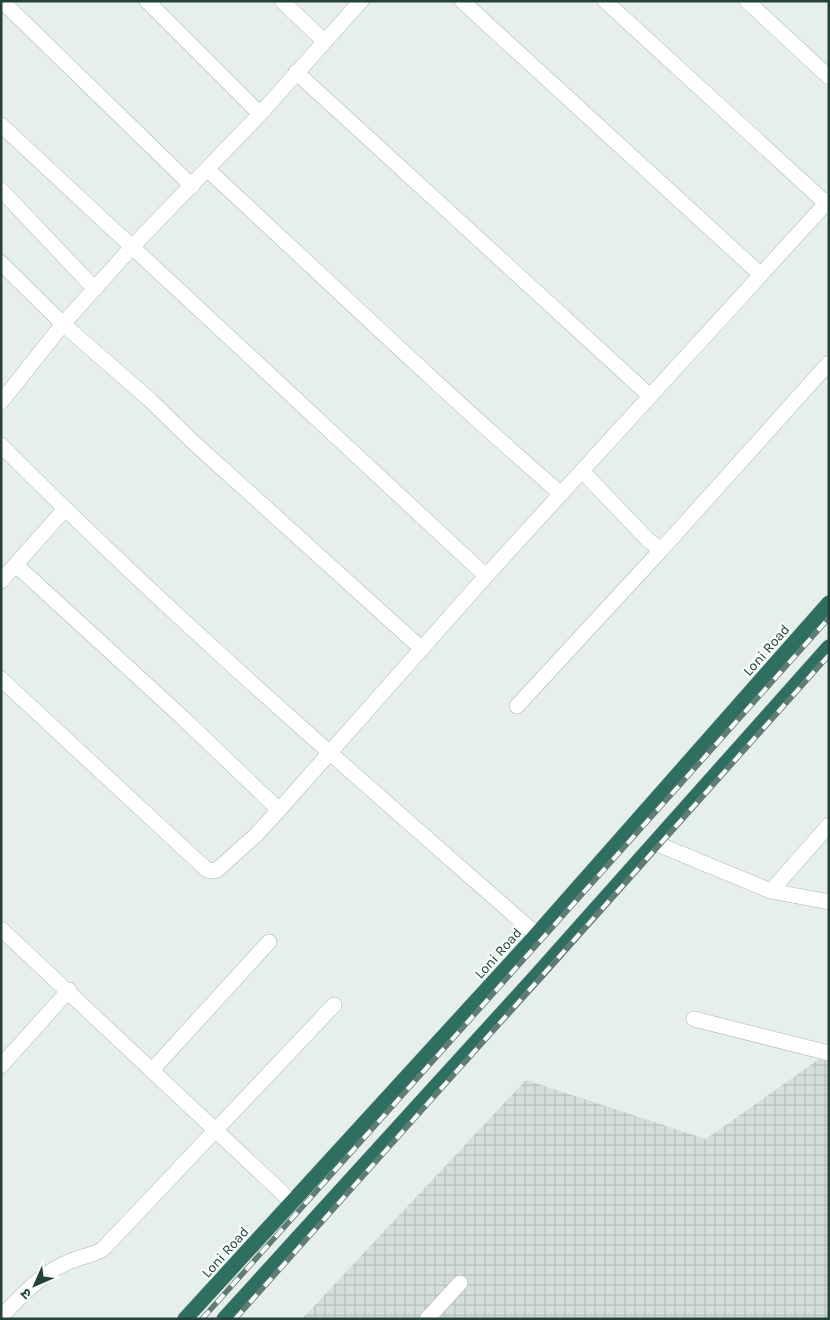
<svg xmlns="http://www.w3.org/2000/svg" width="830" height="1320" viewBox="0 0 830 1320" font-family="Karla,'Noto Sans Devanagari',sans-serif">
<defs>
<pattern id="industrial-grid" width="8" height="8" patternUnits="userSpaceOnUse" patternTransform="scale(1.25)"><rect width="8" height="8" fill="#d4dfda"/><path d="M0 4h8M4 0v8" fill="none" stroke="#b6c1bc"/></pattern>
</defs>
<rect width="100%" height="100%" fill="#e6efeb"/>
<path fill="url(#industrial-grid)" d="M829,1052v267h-527l224,-239 180,59z"/>
<g fill="none" stroke-linecap="round" stroke-linejoin="round">
<g stroke="#a8b8b2" stroke-width="16">
<path id="minor" d="M2,1l190,185
M147,1l113,113
M282,1l42,40
M462,1l298,273
M605,1l224,205
M747,1l82,76
M296,72l354,324
M1,125l485,451
M208,170c117,108 232,219 353,324
M1,190l94,99
M1,263l62,61 87,76 43,42 229,207
M1,402l62,-78 68,-76 129,-134 101,-113
M1,445c170,172 354,330 535,489
M582,471l66,69 13,10 168,-187
M16,565l167,153 96,92
M1,581l64,-72
M1,679l205,190 5,2 6,-1 39,-35 23,-25 207,-234 343,-376
M517,706l144,-156
M655,843l116,48 58,11
M771,891l58,-66
M1,929l291,273
M694,1019l135,34
M1,1066l68,-76
M153,1069l116,-127
M1,1317c19,-20 43,-46 70,-56 11,-5 21,-5 32,-12l231,-244
M427,1319l33,-36"/>
</g>
<g stroke="#c2cac8" stroke-width="16">
<path id="highway" d="M185,1319l344,-376 300,-340
M224,1319l312,-343 293,-329"/>
</g>
<use href="#minor" stroke="#fff" stroke-width="15"/>
<use href="#highway" stroke="#2f6f62" stroke-width="15"/>
<g stroke="#5f7d75" stroke-width="5.5">
<path id="rail" d="M202,1319l627,-701
M235,1319l594,-664"/>
</g>
<use href="#rail" stroke="#f7fbf9" stroke-width="4" stroke-dasharray="11" stroke-linecap="butt"/>
</g>
<g text-anchor="middle" stroke-width="5" stroke-linejoin="round" paint-order="stroke">
<g font-size="14" fill="#24423a" stroke="#f7fbf9">
<text transform="translate(766 650) rotate(-49)" y="5">Loni Road</text>
<text transform="translate(498 953) rotate(-48)" y="5">Loni Road</text>
<text transform="translate(225 1252) rotate(-48)" y="5">Loni Road</text>
</g>
</g>
<rect width="830" height="1320" fill="none" stroke="#24423a" stroke-width="5"/>
<g transform="translate(35 1285) rotate(225)" stroke="#f7fbf9" stroke-width="4" paint-order="stroke">
<path d="M0-4L9 19L0 12L-9 19Z" fill="#24423a"/>
<text y="-8" font-size="14" font-weight="bold" text-anchor="middle" fill="#24423a">उ</text>
</g>
</svg>
